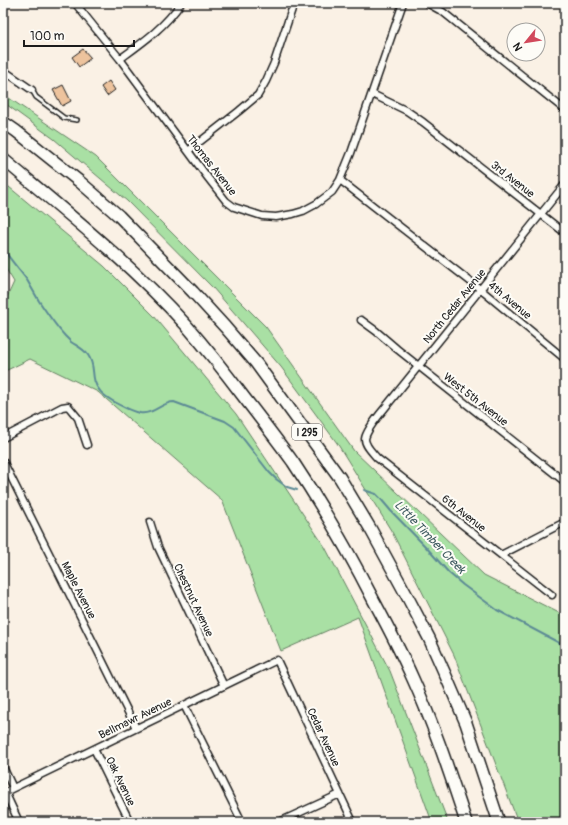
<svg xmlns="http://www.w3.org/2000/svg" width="568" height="825" viewBox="0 0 568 825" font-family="Pangolin,sans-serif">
<rect width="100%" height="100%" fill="#faf1e5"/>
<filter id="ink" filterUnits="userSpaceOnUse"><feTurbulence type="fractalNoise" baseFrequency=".025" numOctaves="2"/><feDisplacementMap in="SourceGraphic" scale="8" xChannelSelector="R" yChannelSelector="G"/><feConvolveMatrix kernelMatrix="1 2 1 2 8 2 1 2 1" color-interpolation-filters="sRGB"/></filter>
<g filter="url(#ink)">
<path fill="#a9e0a4" stroke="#627e60" d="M3,94l93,63 170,170 88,124 130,124 79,40 2,-2v209h-47l-64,-167 -62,-123 -55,-89 -56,-76 -68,-79 -86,-87 -73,-62 -51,-37z
M3,182l101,84 50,50 82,98 89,133 65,124 58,151h-16l-74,-205 -77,34 -59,-151 -124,-108 -68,-33 -27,13v-66l11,-24 -11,-18z"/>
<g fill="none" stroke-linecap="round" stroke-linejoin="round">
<path stroke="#5c8a95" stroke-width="2" d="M3,248c7,12 16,21 24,32 4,7 8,14 12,21 8,12 16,24 26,35 2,2 4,4 6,6 6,4 13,7 17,13 9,13 1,23 12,36 6,8 30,20 40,22 13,2 22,-11 34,-11l51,19 9,6 35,45 7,7 11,8 10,3
M364,490l12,4 4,4 11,13 35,36 23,26 14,12 34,25 68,36"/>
</g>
<path fill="#edc39d" stroke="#1c1c1c" d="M83,49l8,9 -12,9 -7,-10z
M109,81l6,9 -8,6 -6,-9z
M63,85l8,16 -9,5 -9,-16z"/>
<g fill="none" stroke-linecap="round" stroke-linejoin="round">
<g stroke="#1c1c1c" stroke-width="6">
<path id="service" d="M32,90l4,7 28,21 13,2"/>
</g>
<g stroke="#1c1c1c" stroke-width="9">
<path id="minor" d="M75,3l45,56 88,119 18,23 8,6 28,9 14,1 17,-3 10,-3 13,-7 16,-12 8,-12 11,-27 52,-150
M427,3l16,9 122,98
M120,59c22,-16 45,-32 61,-56
M3,70l29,20
M372,94l35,17 16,11 142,111
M188,151l51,-40 19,-16 8,-14 8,-18 20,-60
M340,180l140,109 85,70
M361,320l15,11 21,18 168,133
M3,438l59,-31 6,-1 10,12 9,27
M3,461l133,267
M150,522l8,25 66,139
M501,555l64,-33
M552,595l-175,-137c-4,-5 -12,-12 -12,-19 1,-8 14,-24 19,-30l181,-225
M184,705l58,117
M94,749l36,73
M3,767l10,21
M5,792l14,30
M3,793l274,-133 76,162
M279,822l61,-28"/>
</g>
<g stroke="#1c1c1c" stroke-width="14">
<path id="motorway" d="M3,122l13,9 64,51 39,34 74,76 32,35 31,36 84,115 30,50 37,68 22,42 16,36 21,49 33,99
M3,159c63,53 128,105 183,166 20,23 39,47 57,71 17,22 34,44 50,66 30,45 57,92 81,139 14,26 27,51 39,78 21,46 37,95 53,143"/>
</g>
<use href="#service" stroke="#fdfcf7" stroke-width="3"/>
<use href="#minor" stroke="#fdfcf7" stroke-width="6"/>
<use href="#motorway" stroke="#fdfcf7" stroke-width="11"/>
</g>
</g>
<g text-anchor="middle" stroke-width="4" stroke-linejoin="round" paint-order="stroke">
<rect fill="#fdfcf7" stroke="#605f5e" stroke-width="1" x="292" y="424" width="30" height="16" rx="3"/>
<g font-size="10" font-weight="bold" fill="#1c1c1c">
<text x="307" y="436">I 295</text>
</g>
<g font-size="11" fill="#1c1c1c" stroke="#fdfcf7">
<text transform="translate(212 165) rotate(52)" y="4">Thomas Avenue</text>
<text transform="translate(513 179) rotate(38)" y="4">3rd Avenue</text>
<text transform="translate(510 300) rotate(40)" y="4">4th Avenue</text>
<text transform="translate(454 306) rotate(-51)" y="4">North Cedar Avenue</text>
<text transform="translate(476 399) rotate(38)" y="4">West 5th Avenue</text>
<text transform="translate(464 513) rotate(38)" y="4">6th Avenue</text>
<text transform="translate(79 590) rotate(63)" y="4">Maple Avenue</text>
<text transform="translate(194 600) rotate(65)" y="4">Chestnut Avenue</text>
<text transform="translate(135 718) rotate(-26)" y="4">Bellmawr Avenue</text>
<text transform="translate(324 737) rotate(65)" y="4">Cedar Avenue</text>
<text transform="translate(121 781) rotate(64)" y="4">Oak Avenue</text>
</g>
<g font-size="12" font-style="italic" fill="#415c62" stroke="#fdfcf7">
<text transform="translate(430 537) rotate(46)" y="4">Little Timber Creek</text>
</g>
</g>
<rect width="568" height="825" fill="none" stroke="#fdfcf7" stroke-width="16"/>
<rect x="8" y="8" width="552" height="809" fill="none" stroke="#1c1c1c" stroke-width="1.5" filter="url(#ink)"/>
<g transform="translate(526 42) rotate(240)"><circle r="19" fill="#fdfcf7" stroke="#a3a29f"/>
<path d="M0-3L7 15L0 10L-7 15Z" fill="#d1495b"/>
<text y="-6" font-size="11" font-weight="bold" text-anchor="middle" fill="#1c1c1c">N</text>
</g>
<path d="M24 40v6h110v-6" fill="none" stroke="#1c1c1c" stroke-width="2"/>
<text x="30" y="40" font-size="12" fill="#1c1c1c" stroke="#fdfcf7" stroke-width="3" paint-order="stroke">100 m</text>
</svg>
